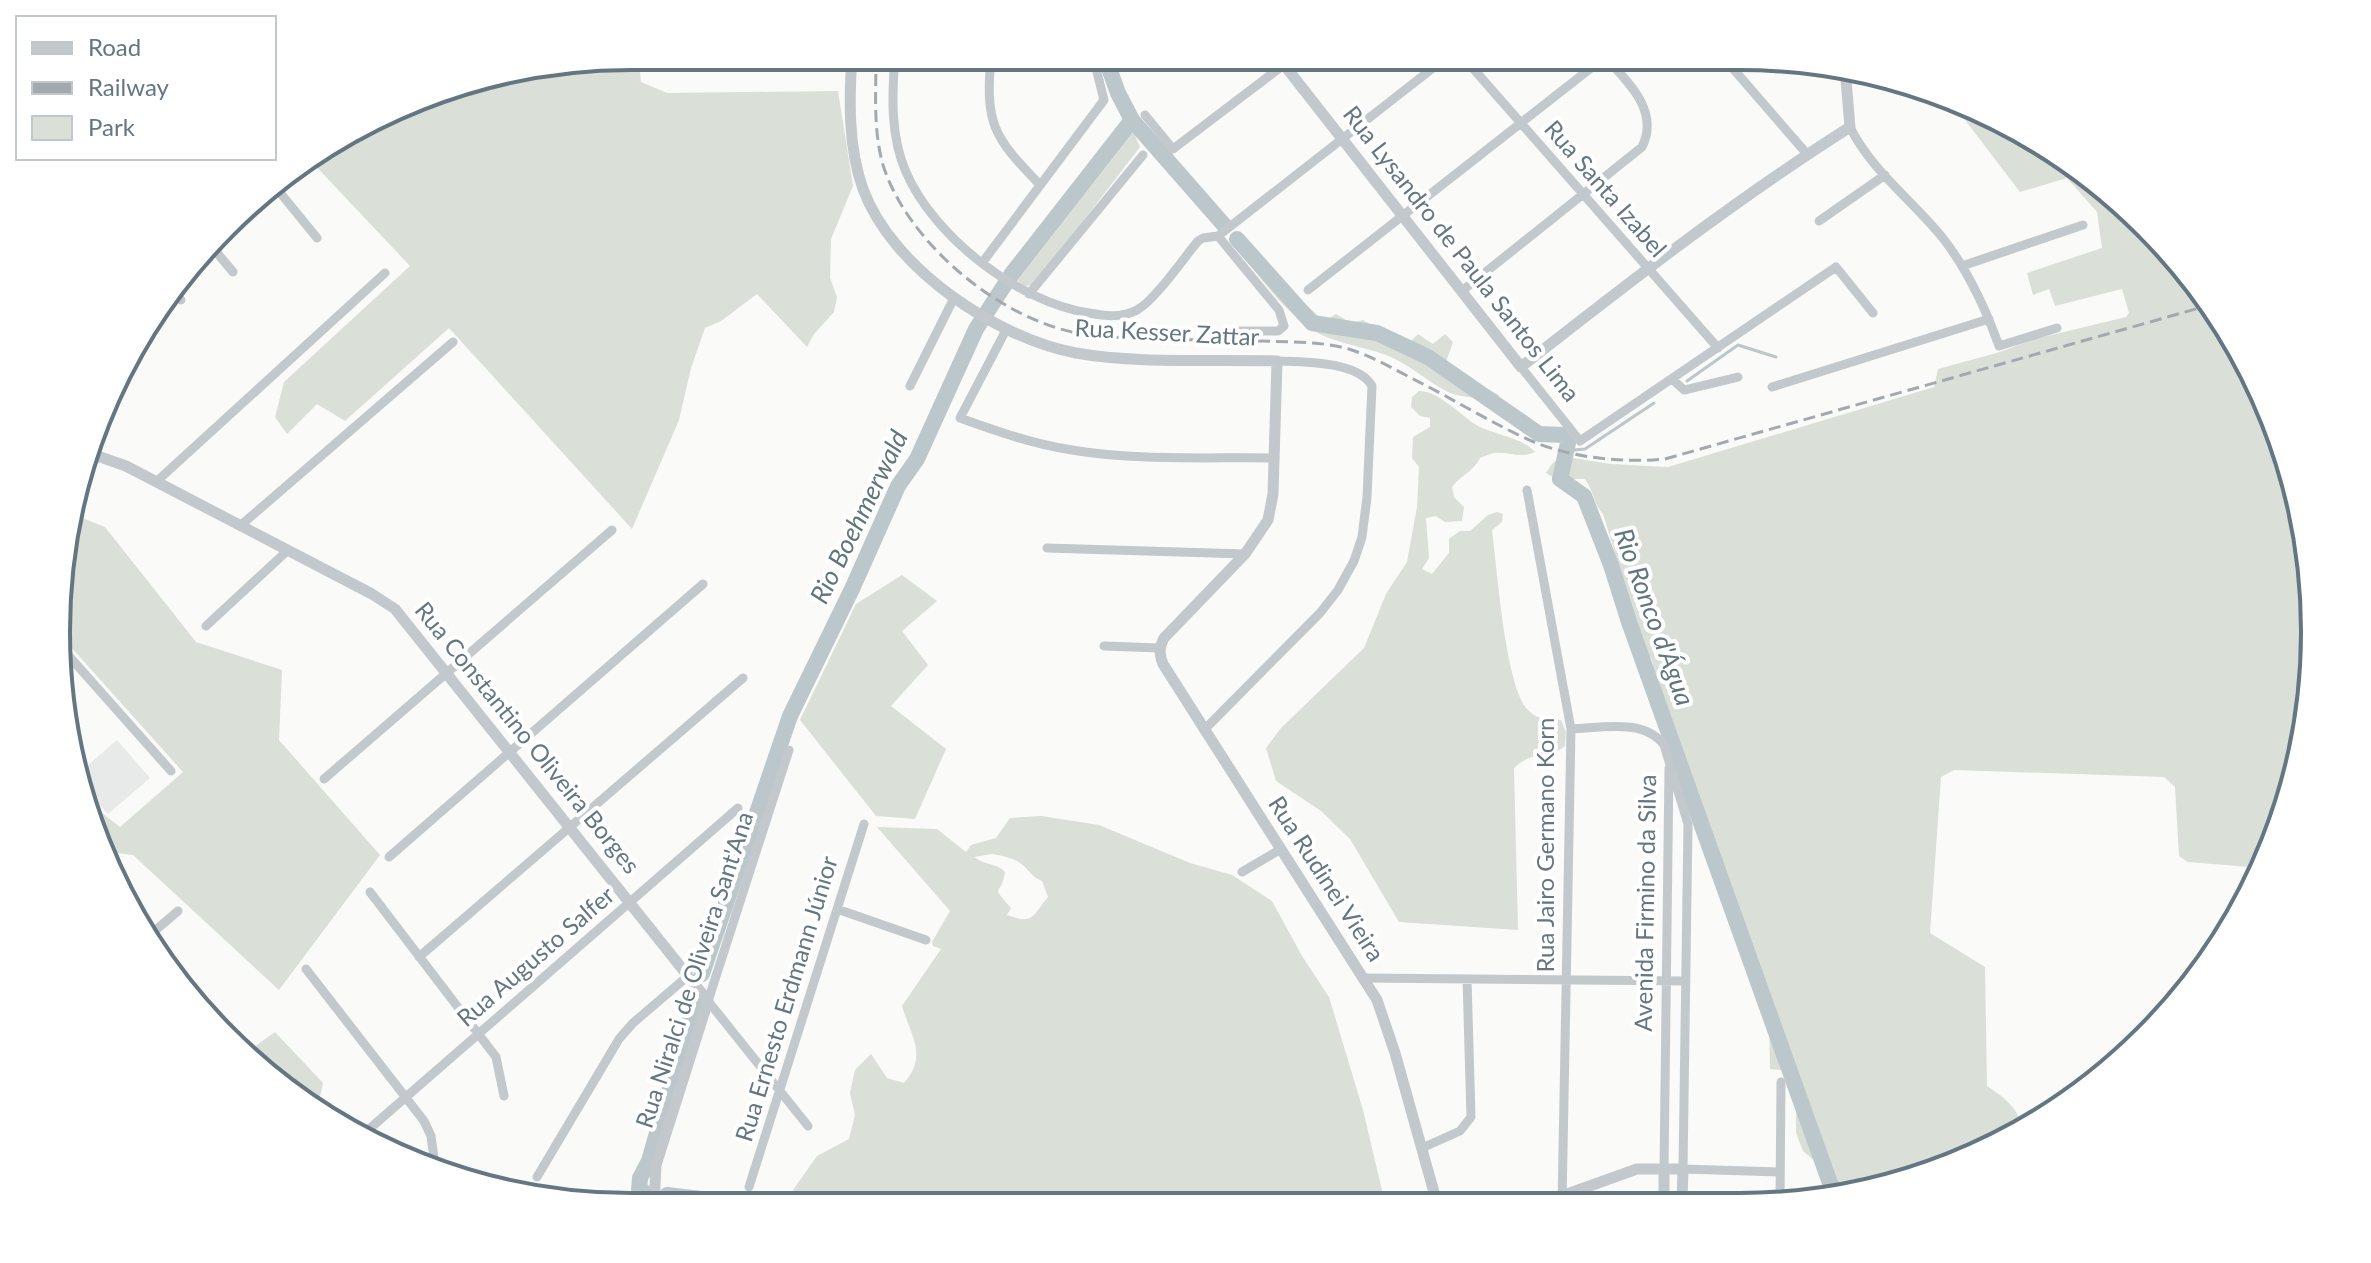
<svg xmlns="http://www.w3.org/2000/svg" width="2371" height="1263" viewBox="0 0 2371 1263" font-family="Lato,sans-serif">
<rect width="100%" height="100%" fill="#fafaf8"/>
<path fill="#e8e9e9" d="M117,740l33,38 -42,36 -23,-26 -4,-17z"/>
<path fill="#dadfd7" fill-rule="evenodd" d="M631,56h11l-3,5 2,21 26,11 171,-2 15,95 -22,53 -1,39 7,19 -3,15 -20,22 -7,13 -50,-53 -36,27 -16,7 -14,40 -12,52 -47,109 -183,-201 -104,93 -28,-17 -30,30 -12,-17 9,-35 126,-116 -100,-106 136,-73z
M1978,109l16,7 96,59 82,77 66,92 47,103 25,110 4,113 -19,111 -33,87 -74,-6 -9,-6 -4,-69 -11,-10 -210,-7 -13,7 -11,156 55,34 2,119c18,12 29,20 36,41l-64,36 -132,36 -11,-37 -13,-11 -7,-18v-29l-7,-33 -19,-2 -1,-57c-12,-9 -13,-19 -11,-33l-15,-14 1,-16 -15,-27 -15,-49v-14l-21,-45 2,-18 -25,-64 -18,-72 -7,-11 -42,-135c-10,-10 -9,-23 -18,-35h-29l-10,-6 5,-8 10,-9 50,8 57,3 266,-80 4,-18 62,-17 31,-12 95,-23 3,-4 -7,-24 -67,17 -6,-17 -16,6 -6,-22 75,-25 -5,-36 -30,-34 -47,14 -55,-72z
M1134,133l6,14 -106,138 -10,1 -18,-14v-4l109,-133z
M1246,244l34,37 44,40 12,-7 15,9 12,-3 28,18 17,6 10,-10 15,10 12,-10 8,8 -7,20 11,11 9,1 7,8 26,13v7l-11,2c-16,-10 -25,-5 -40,-12 -20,-10 -35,-25 -57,-35 -19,-8 -39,-11 -59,-18 -36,-11 -74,-62 -95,-93z
M1419,391c20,0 42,25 59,35 17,9 46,12 57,26 -13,7 -27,-1 -41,1 -5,1 -9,3 -14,5 -6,13 -19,17 -28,29l2,10 10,10 -2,14 -17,1 -9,-6 -10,2 3,40 -7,11 10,5 17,-21v-14l11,-8h10l18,-16 9,-3 6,2 -1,8 -10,8c5,38 13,154 35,179 11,12 21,10 34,11l5,12 -1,14c-16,14 -31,3 -51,22l4,162 -119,-8 -49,-83 -29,-28 -45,-30 -10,-33 15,-20 83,-80 22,-54 21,-32 10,-55 2,-40 -7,-9 1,-21 17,-10v-9l-10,-2 -9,-9 1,-10z
M72,514l33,13 91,115 86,28 -3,70 101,115 -101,135 -146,-135 -33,-4 -8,-34 5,-8 23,18 63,-55 -122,-136z
M902,575l35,26 -35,30 26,34 -37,41 55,43 -31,70 -39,-3 -76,-96 56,-116z
M1041,816l58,9 91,38 42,12 40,26 30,55 27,41 34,113 22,93 -484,2 -4,-5c-34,1 -67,8 -100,-1l-4,-9 24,-34 32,-17 6,-24 -5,-22 5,-23 16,-16 16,24 17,5c24,-27 7,-47 -2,-77l39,-57 -8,-3 -1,-4 18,-31 -73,-84 60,2 29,23 5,-7 25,-7 14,-20zM992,854c10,2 19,3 28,9 9,6 11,14 22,18l6,16c-16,19 -14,28 -41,18l4,-7c-22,-26 -10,-9 -6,-36 -8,-9 -21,-7 -31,-15z
M275,1032l48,51 -6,27 -36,-22 -37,-34z"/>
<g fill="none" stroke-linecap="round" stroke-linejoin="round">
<path stroke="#bbc7cb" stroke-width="3" d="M1687,381l51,-36 38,12
M1568,443l6,7 11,-1 69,-46
M480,1186l1,-2 157,13 1,-7"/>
<path stroke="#bbc7cb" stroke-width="16" d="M1105,57l13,36 14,27 92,105
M1237,239l75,84 65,10 51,24 111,77 26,1 3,8 -8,36 24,17 27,69 18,57 206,575
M702,974l88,-258 62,-127 46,-103 19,-27 59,-130 35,-54 121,-155
M643,1191l-4,-1 1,-12 9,-17 46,-160
M667,1195l85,10"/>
<path stroke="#c3c8cc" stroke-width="9" d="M895,56c-3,38 -5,80 11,116 28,65 112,130 183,141 16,3 33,5 48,-3 18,-10 46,-51 61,-69l5,-3 15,-2
M991,56c-6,69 2,80 49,129
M1463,57l255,291
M1723,57l84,97
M1133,64l9,-7
M1145,115l28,34 121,-92
M1850,127c21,43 62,73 92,110 26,33 43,70 57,109l58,-18
M273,184l44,54
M1819,221l66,-46
M1218,236l229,-179
M1218,236l61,74 5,16 -6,5h-45
M213,248l20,24
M982,263l122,-163 -11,-44
M1962,266l121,-41
M1308,290l297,-233
M1462,291l180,-144c18,-36 -14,-65 -37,-90
M171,293l10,7
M1029,294l114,-139
M1006,330l-46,88c36,13 73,26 112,32 65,11 135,7 202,8
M1521,367l59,74 256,-174 37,46
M1672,379l12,11 54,-13
M910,386l44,-88
M1772,387l217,-68
M156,482l229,-209
M1527,490l44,239 -9,474
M240,526l213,-184
M1047,548l198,6
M206,626l81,-75
M60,646l111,125
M1104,646l56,2
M1571,729c30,-1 73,-11 93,16l24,79 -5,345 97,3
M1204,730l116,-117 18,-23 16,-29 8,-24 5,-40 5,-111c-14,-25 -69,-24 -95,-25
M789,750l-81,251 100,125
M324,779l288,-249
M389,857l314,-273
M1242,872l39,-23
M370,892l126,165 8,39
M837,909l89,31
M151,934l27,-23
M419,957l324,-279
M306,969l118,152 7,15 3,22
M1364,978l322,3
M184,987l52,56
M360,1137l378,-329
M1422,1148l38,-17 11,-14 -4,-138
M1664,1169l5,-401
M537,1177l82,-138 14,-16 55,-47
M749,1187l115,-363
M549,1198l90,8
M1780,1202l1,-120"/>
<path stroke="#c3c8cc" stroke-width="11" d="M852,56c-3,43 -4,91 11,133 29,79 133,149 213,164 61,11 138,6 201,8l-4,133 -5,26 -23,34 -81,84c-5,10 -5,16 -1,26l214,336 18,53 42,150
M1278,57l243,310c107,-84 214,-167 329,-240l-5,-59
M89,453l37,13 246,128 23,15 313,392 -52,164 -2,41
M1664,1202v-33
M1542,1203l95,-34h46l-1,33"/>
<path stroke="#a2aab0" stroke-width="3" stroke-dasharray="12 6" stroke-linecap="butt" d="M876,56c0,36 -3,74 7,109 25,80 123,160 206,170 56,6 114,4 170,6 30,1 61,0 90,8 25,8 48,22 72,34 37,19 74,42 113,59 39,16 89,21 131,17l545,-154"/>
</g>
<g text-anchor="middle" stroke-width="8" stroke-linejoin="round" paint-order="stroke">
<g font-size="24" fill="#657683" stroke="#fff">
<text transform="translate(1605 189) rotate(49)" y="8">Rua Santa Izabel</text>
<text transform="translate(1461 254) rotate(52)" y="8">Rua Lysandro de Paula Santos Lima</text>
<text transform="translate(1167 333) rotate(3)" y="8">Rua Kesser Zattar</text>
<text transform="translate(527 738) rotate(51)" y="8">Rua Constantino Oliveira Borges</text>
<text transform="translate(1546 845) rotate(-90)" y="8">Rua Jairo Germano Korn</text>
<text transform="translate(1326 879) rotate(57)" y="8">Rua Rudinei Vieira</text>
<text transform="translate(1646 903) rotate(-89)" y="8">Avenida Firmino da Silva</text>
<text transform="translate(536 957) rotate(-41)" y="8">Rua Augusto Salfer</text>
<text transform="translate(695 970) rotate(-72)" y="8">Rua Niralci de Oliveira Sant'Ana</text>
<text transform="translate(787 999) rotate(-73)" y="8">Rua Ernesto Erdmann Júnior</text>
</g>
<g font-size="26" font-style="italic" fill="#60757c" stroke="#fff">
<text transform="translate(859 517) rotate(-64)" y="9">Rio Boehmerwald</text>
<text transform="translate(1654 617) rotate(70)" y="9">Rio Ronco d'Água</text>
</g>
</g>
<path d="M0 0H2371V1263H0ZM631 70H1740A561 561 0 0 1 2301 631V632A561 561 0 0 1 1740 1193H631A561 561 0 0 1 70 632V631A561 561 0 0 1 631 70Z" fill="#fff" fill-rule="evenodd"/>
<path fill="none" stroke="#657683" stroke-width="4" d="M631 70H1740A561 561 0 0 1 2301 631V632A561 561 0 0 1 1740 1193H631A561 561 0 0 1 70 632V631A561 561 0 0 1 631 70Z"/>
<rect x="16" y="16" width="260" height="144" fill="#ffffff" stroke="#c1c8cd" stroke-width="2"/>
<rect x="32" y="42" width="40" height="12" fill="#c3c8cc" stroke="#c1c8cd" stroke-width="2"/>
<text x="88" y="56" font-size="24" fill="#657683">Road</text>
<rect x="32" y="82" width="40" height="12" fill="#a2aab0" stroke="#c1c8cd" stroke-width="2"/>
<text x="88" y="96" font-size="24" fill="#657683">Railway</text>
<rect x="32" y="116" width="40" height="24" fill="#dadfd7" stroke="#c1c8cd" stroke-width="2"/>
<text x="88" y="136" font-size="24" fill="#657683">Park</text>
</svg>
